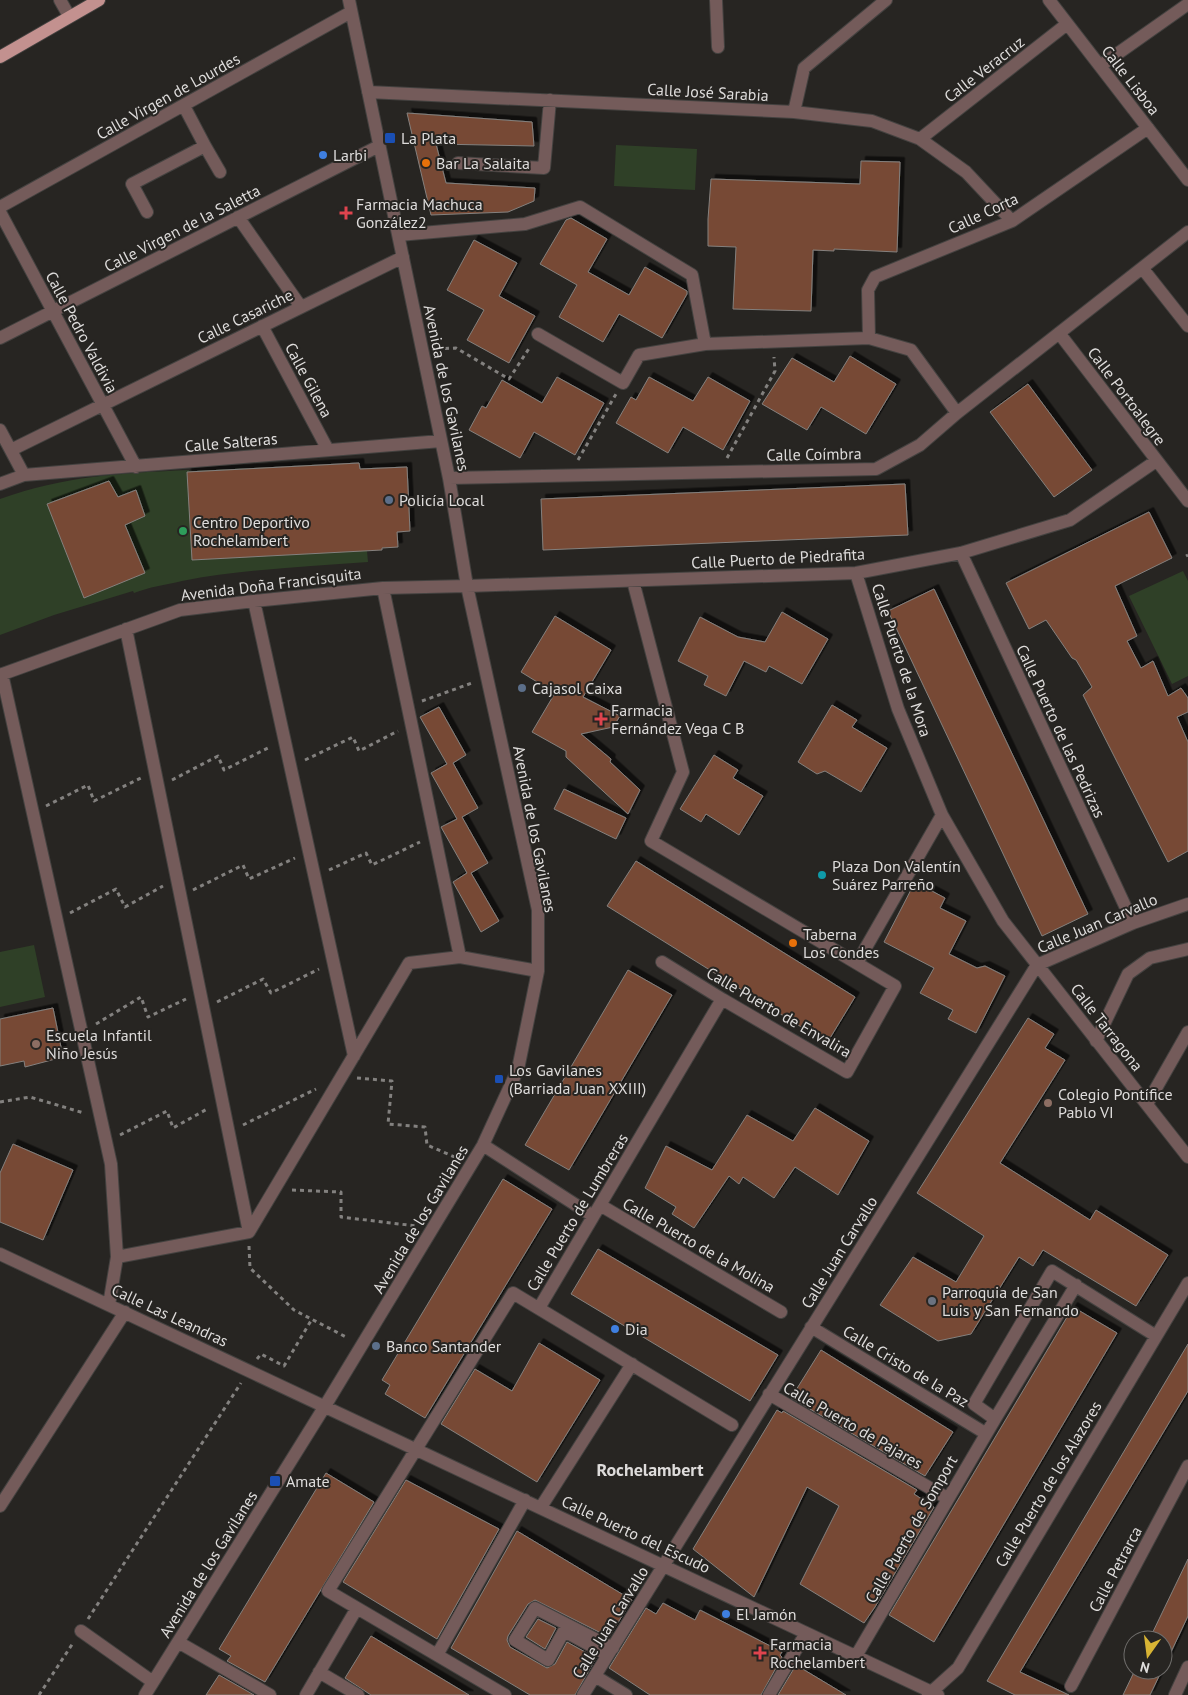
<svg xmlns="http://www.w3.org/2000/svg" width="1188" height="1695" viewBox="0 0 1188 1695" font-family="'PT Sans',sans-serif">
<defs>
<filter id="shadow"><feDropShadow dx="4.5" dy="-4.5" stdDeviation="0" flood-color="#0009"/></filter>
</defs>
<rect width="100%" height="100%" fill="#272522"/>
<path fill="#2f4027" d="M616,145l81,4 -2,41 -81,-4z
M359,463l9,99c-62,5 -125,7 -186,19 -17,4 -33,6 -48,12l-1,-2 -79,24 -54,20v-136c64,-23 121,-26 189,-29v1z
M1183,571l5,10v95l-16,8 -43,-88z
M34,945l11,52 -45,10v-55z"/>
<path fill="#774a34" stroke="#84807e" filter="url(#shadow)" d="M407,113l125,9 2,24 -98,-2 10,39 89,5 -1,13 -26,11 -77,3z
M861,161l39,1 -3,90 -63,-3v2l-21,-1 -2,61 -78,-2 3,-62 -28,-1v-27l3,-40 149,5z
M571,218l36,21 -19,33 41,23 16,-28 42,24v3l-25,44 -43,-24 -16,28 -44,-25 18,-32 -37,-21 26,-44z
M474,240l43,23 -18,33 36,20 -26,47 -42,-23 17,-30 -37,-20z
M850,356l46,28 -30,50 -45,-27 -14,23 -45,-26 30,-46 42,24z
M557,377l47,26 -29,52 -41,-23 -14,26 -51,-28 13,-24 4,2 16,-28 40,23z
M649,377l44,24 15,-24 42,24 -27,49 -40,-23 -15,26 -52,-30 15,-26 5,3z
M1028,384l64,86 -38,27 -64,-85z
M359,463l1,6 47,-2 3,64 -13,1 1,15 -16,1v2l-190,10 -5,-88z
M109,481l9,16 18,-7 9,26 -20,9 20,48 -61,25 -37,-94z
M905,484l3,51 -365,15 -2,-51z
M1149,512l23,46 -57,28 22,50 -10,5 14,27 12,-7 15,35 13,-8 7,10v14l-11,5 11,25v109l-20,11 -85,-167 9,-8 -16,-27 -4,-2 -26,-38 -17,9 -23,-46z
M934,589l154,325 -46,22 -154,-325z
M782,612l46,27 -26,45 -33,-18 -3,6 -22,-11 -18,35 -22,-11 4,-9 -30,-15 22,-44 38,20 27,5z
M555,616l56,34 -28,47 37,19 -7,11 -32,7 30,25 -1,3 30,28 -12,24 -62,-57v-6l-34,-19 23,-39 -34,-21z
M832,705l25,15 -5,7 35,21 -26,44 -36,-21 -8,3 -19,-12z
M439,707l27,48 -13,8 25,45 -16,9 26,46 -17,10 28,48 -18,11 -28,-50 14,-9 -26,-46 16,-8 -26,-46 16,-9 -27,-47z
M714,755l24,15 -5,8 30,18 -24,39 -33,-21 -5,8 -21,-13z
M564,789l62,29 -10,21 -62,-30z
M636,861l219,136 -28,46 -220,-137z
M915,882l30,16 -5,10 26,13 -17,33 28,14 8,-2 20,10 -29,57 -28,-14 5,-9 -33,-17 14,-25 -50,-26z
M628,970l44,25 -103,175 -44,-25z
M53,1008l10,49 -38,10 -1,-6 -24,5v-47z
M1028,1018l26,16 -9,14 20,12 -65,103 90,57 6,-10 72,45 -32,51 -93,-56 -10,16 -14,-9 -48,77 -33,7 -58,-36 33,-48 43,25 28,-46 -67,-43z
M815,1108l54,33 -31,54 -43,-28 -21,31 -31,-21 -4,7 -10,-8 -35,52 -22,-14 4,-7 -31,-19 21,-42 46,24 35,-55 46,26z
M13,1144l60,26 -30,70 -43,-18v-49z
M503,1179l49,30 -127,209 -40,-24 5,-9 -8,-5z
M598,1249l180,106 -28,46 -179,-107z
M1073,1307l44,26 -183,309 -45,-27z
M539,1343l61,37 -63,102 -96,-58 34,-55 37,22z
M1188,1344v47l-168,281 49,23h-54l-28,-14z
M821,1350l132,82 -28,44 -134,-78z
M777,1410l5,3 1,-2 134,79 -3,4 20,13 -59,100 -11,16 -64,-39 39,-78 -32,-19 -53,110 -61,-48z
M326,1473l48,29 -109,180 -38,-21 4,-5 -12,-7z
M406,1480l93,49 -62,110 -94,-57z
M517,1531l115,69 -23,37 -74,-37 -7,4 -20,32 -1,4 3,7 37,21 8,-4 12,-22 29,16 -21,37h-45l-79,-47z
M1188,1559v57l-25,53v-29h-14z
M663,1603l32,17 5,-10 82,42 -2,3 2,2 -21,38h-111l-41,-27 37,-60 10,6z
M538,1619l18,9 -11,21 -19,-12z
M371,1636l98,59h-98l-26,-17z
M796,1665l50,30h-68z
M1135,1670h27l-12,25h-27z
M219,1675l35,20h-48z"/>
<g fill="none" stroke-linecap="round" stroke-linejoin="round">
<g stroke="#444240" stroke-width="14">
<path id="minor" d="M60,0l9,16
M716,0l2,47
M1049,0l139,180
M1100,66l88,-62
M368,92l426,20 78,9 48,18 46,33 46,49
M794,112l10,-44 82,-68
M920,139l147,-115
M205,146l15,26
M458,163l86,5 6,-68
M0,207l351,-195
M0,212l136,255
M147,212l-15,-28 73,-38 -21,-40
M238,217l63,90
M399,235l126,-11 55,-17 112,68 13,69 164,-6 42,12 46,63
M1143,269l45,57
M262,326l66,124
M1059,333l129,168
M538,334l85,49 16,-28 66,-11
M0,338l379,-192
M869,338l-1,-48 7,-13 137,-56 136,-93
M0,430l24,45
M11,450l392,-193
M449,478l427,-9 44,-24 37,-32 231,-181
M0,484l24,-9 417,-34
M961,553l172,370
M856,573l42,136 44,106 61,106 185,236
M633,581l50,191 -32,69 244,145 -48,86 -125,-73 -60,-37
M383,588l77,369
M254,601l100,455
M126,629l123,603
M2,674l109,490 6,93 -8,48
M0,675l180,-65 74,-9 129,-13 84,-2 389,-13 105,-20 109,-33 86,-59
M857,963l85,-148
M1096,1041l32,-67 22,-16 38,-9
M1147,1104l41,-72
M483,1145l110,71
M600,1205l181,107
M0,1254l938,441
M117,1257l132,-25 160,-269 51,-6 78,14
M1076,1285l-81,134 -21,-15 78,-133 104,65
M539,1308l183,-309
M811,1327l174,106
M769,1394l178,104
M0,1506l125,-194
M541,1507l91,-143
M81,1631l72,51
M178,1642l92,53
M437,1655l88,-155
M608,1655l-44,-24 -16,29 -33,-20 20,-32 78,40
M856,1656l139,-237
M319,1672l39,23
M595,1676l31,19
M1071,1686l117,-220
M145,1695l180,-289 158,-261 35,-76 20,-98v-61l-71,-324 -18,-108 -100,-478
M306,1695l51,-87
M505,1695l-177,-104 185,-298 219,132
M583,1695l454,-730 96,-42 55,-19
M769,1695l37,-62
M928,1695l30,-27 230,-385
M1175,1695l13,-28"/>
</g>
<g stroke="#444240" stroke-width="14">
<path id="major" d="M0,57l99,-57"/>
</g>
<path stroke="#83817f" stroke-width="3" stroke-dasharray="4 4" stroke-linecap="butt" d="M437,349l19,-1 53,31 21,-32
M727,458l48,-87 -1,-14
M578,460l38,-66
M1186,556l2,-1
M422,701l50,-18
M305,760l48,-23 6,14 39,-20
M172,780l46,-24 6,14 46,-23
M46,806l42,-21 6,16 47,-23
M329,870l37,-17 6,12 48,-23
M193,890l50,-25 6,14 46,-21
M70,913l46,-24 9,18 38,-21
M217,1002l46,-23 8,14 48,-24
M96,1024l45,-27 7,20 38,-18
M357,1078l35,3 -4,43 37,3 2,18 30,13
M0,1102l30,-5 54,16
M243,1125l73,-36
M120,1135l47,-24 6,17 36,-20
M292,1190l49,2v25l75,9
M249,1246l1,22 44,42 54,28
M257,1359l4,-5 23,12 28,-47
M88,1619l153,-236
M39,1695l34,-52"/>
<use href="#minor" stroke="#745b5a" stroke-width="12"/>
<use href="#major" stroke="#c3918f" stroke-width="12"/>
</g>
<g fill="#1a4fb4" stroke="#272522" stroke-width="2">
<rect x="384" y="132" width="12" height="12" rx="2.5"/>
<rect x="494" y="1074" width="10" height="10" rx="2.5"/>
<rect x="269" y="1475" width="12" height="12" rx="2.5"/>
</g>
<g fill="#3f7fe0" stroke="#272522" stroke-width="2">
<circle cx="323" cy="155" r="5"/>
<circle cx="615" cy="1329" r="5"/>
<circle cx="726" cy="1614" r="5"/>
</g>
<g fill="#e8710a" stroke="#272522" stroke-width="2">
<circle cx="426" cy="163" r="5"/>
<circle cx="793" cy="943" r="5"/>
</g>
<g fill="#e0444e" stroke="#272522" stroke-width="2">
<path d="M343.5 205.5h5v5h5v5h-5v5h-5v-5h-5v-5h5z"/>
<path d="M598.5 711.5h5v5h5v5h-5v5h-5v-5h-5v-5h5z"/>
<path d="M757.5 1645.5h5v5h5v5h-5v5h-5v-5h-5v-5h5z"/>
</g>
<g fill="#5c6f8a" stroke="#272522" stroke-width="2">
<circle cx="389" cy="500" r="5"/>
<circle cx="522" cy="688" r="5"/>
<circle cx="376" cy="1346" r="5"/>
</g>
<circle fill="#2e9e5b" stroke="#272522" stroke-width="2" cx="183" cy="531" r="5"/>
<circle fill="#0f9aa8" stroke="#272522" stroke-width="2" cx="822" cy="875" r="5"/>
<g fill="#8d6e63" stroke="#272522" stroke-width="2">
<circle cx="36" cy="1044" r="5"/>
<circle cx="1048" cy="1103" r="5"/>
</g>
<circle fill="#6b7280" stroke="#272522" stroke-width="2" cx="932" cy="1301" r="5"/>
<g text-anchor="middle" stroke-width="4" stroke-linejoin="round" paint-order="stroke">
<g font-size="16" fill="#dedcdb" stroke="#272522">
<text transform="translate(984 69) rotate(-38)" y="6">Calle Veracruz</text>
<text transform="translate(1131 80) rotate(52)" y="6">Calle Lisboa</text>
<text transform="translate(708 92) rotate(3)" y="6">Calle José Sarabia</text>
<text transform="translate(168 96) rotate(-29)" y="6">Calle Virgen de Lourdes</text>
<text transform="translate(983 213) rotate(-25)" y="6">Calle Corta</text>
<text transform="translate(182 228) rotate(-27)" y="6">Calle Virgen de la Saletta</text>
<text transform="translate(245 316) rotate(-26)" y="6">Calle Casariche</text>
<text transform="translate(82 332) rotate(62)" y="6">Calle Pedro Valdivia</text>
<text transform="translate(309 380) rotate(62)" y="6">Calle Gilena</text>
<text transform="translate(447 388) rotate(78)" y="6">Avenida de los Gavilanes</text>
<text transform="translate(1127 396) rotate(53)" y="6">Calle Portoalegre</text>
<text transform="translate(231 442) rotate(-5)" y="6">Calle Salteras</text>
<text transform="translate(814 454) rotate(-1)" y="6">Calle Coímbra</text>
<text transform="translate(778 558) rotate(-3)" y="6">Calle Puerto de Piedrafita</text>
<text transform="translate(271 584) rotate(-7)" y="6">Avenida Doña Francisquita</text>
<text transform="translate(902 660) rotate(72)" y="6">Calle Puerto de la Mora</text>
<text transform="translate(1061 731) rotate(65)" y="6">Calle Puerto de las Pedrizas</text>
<text transform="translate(535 829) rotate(79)" y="6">Avenida de los Gavilanes</text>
<text transform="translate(1097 923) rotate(-23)" y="6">Calle Juan Carvallo</text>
<text transform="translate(779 1012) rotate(30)" y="6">Calle Puerto de Envalira</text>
<text transform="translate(1107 1027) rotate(52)" y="6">Calle Tarragona</text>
<text transform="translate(577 1212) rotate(-59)" y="6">Calle Puerto de Lumbreras</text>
<text transform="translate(420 1219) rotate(-59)" y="6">Avenida de los Gavilanes</text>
<text transform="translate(699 1245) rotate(30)" y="6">Calle Puerto de la Molina</text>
<text transform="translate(839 1252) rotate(-58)" y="6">Calle Juan Carvallo</text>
<text transform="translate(170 1315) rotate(25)" y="6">Calle Las Leandras</text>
<text transform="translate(906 1366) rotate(31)" y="6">Calle Cristo de la Paz</text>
<text transform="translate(853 1425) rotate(30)" y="6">Calle Puerto de Pajares</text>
<text transform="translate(1048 1484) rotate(-59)" y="6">Calle Puerto de los Alazores</text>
<text transform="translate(911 1529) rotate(-60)" y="6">Calle Puerto de Somport</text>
<text transform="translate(636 1534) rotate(25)" y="6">Calle Puerto del Escudo</text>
<text transform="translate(208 1564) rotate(-58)" y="6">Avenida de los Gavilanes</text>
<text transform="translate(1115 1569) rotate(-62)" y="6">Calle Petrarca</text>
<text transform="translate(610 1622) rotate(-58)" y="6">Calle Juan Carvallo</text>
</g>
<g font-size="16" fill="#dedcdb" stroke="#272522" text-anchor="start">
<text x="401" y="144">La Plata</text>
<text x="333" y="161">Larbi</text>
<text x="436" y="169">Bar La Salaita</text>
<text x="356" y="210">Farmacia Machuca<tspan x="356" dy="18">González2</tspan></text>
<text x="399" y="506">Policía Local</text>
<text x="193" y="528">Centro Deportivo<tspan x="193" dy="18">Rochelambert</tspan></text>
<text x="532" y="694">Cajasol Caixa</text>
<text x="611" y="716">Farmacia<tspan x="611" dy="18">Fernández Vega C B</tspan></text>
<text x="832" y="872">Plaza Don Valentín<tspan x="832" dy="18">Suárez Parreño</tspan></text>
<text x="803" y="940">Taberna<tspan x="803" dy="18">Los Condes</tspan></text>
<text x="46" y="1041">Escuela Infantil<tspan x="46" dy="18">Niño Jesús</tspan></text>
<text x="509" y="1076">Los Gavilanes<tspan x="509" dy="18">(Barriada Juan XXIII)</tspan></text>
<text x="1058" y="1100">Colegio Pontífice<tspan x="1058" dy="18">Pablo VI</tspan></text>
<text x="942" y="1298">Parroquia de San<tspan x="942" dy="18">Luis y San Fernando</tspan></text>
<text x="625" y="1335">Dia</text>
<text x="386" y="1352">Banco Santander</text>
<text x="286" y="1487">Amate</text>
<text x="736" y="1620">El Jamón</text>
<text x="770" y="1650">Farmacia<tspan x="770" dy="18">Rochelambert</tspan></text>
</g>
<g font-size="18" font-weight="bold" fill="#dedcdb" stroke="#272522">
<text x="650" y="1476">Rochelambert</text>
</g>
</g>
<g transform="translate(1148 1655) rotate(194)"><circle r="24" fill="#272522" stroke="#706e6c"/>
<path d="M0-4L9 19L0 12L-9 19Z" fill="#d8b434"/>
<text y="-8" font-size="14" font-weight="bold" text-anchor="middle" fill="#dedcdb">N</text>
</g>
</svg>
